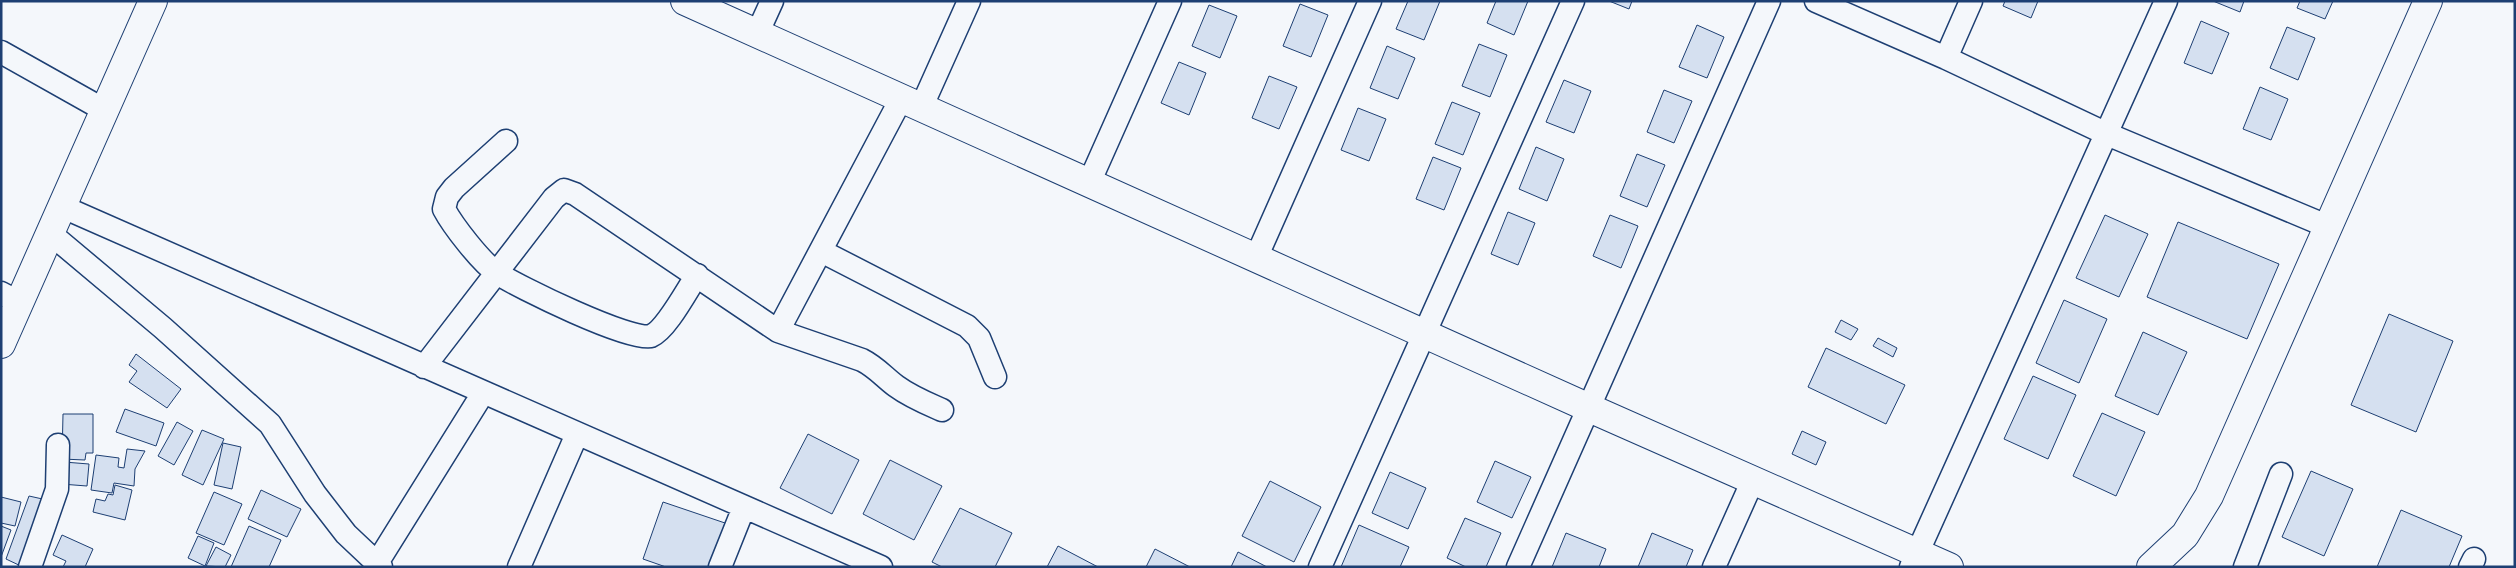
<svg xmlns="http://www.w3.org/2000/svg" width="2516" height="568" viewBox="0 0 2516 568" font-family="Montserrat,sans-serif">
<rect width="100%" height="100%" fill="#f4f7fb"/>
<path fill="#d5e0f0" stroke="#1d3f73" d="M1408,1h32l-16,39 -28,-11z
M1496,1h32l-14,34 -27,-12z
M1609,1h23l-3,8z
M2005,1h33l-7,17 -28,-12z
M2213,1h31l-4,11z
M2300,1h33l-8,18 -28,-11z
M1300,4l28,11 -17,42 -28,-11z
M1209,5l28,11 -17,42 -28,-12z
M2201,21l28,12 -17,41 -28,-11z
M1697,25l27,12 -17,41 -28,-11z
M2287,27l28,11 -17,42 -28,-12z
M1479,44l28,11 -17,42 -28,-11z
M1387,46l28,12 -17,41 -28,-11z
M1179,62l27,11 -17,42 -28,-12z
M1269,76l28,11 -18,42 -27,-11z
M1564,80l27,11 -17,42 -28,-11z
M2260,87l28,12 -17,41 -28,-11z
M1664,90l28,11 -18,42 -27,-11z
M1452,102l28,11 -17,42 -28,-11z
M1358,108l28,11 -17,42 -28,-11z
M1536,147l28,12 -17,42 -28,-12z
M1637,154l28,11 -18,42 -27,-11z
M1433,157l28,11 -17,42 -28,-11z
M1508,212l27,11 -17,42 -27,-11z
M1610,215l28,11 -17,42 -28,-12z
M2105,215l43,19 -29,63 -43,-19z
M2178,222l101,42 -32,75 -100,-42z
M2064,300l43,19 -28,64 -43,-20z
M2389,314l64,27 -37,91 -65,-27z
M1841,320l17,9 -7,11 -16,-8z
M2143,332l44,20 -29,63 -43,-19z
M1878,338l19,10 -4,9 -20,-11z
M1826,348l79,37 -19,39 -78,-37z
M136,354l45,35 -14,19 -38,-26 8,-11 -8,-6z
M2033,376l43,19 -28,64 -44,-20z
M125,409l39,14 -8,23 -40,-14z
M2102,413l43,19 -29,64 -43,-20z
M63,414h30v39h-7l-1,7 -23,-1z
M177,422l16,9 -19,34 -16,-9z
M202,430l22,9 -21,46 -21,-10z
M1802,431l24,11 -10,23 -24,-11z
M808,434l51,26 -27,54 -52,-26z
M223,443l18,4 -9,42 -18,-4z
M127,449l18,2 -10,18 -1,17 -20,-3 -2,10 -21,-3 5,-35 23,3 -1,9 6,1z
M890,460l52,26 -28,54 -51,-26z
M1495,461l36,16 -19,41 -35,-16z
M64,462l25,2 -2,22 -26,-2z
M2311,471l42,18 -29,67 -42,-19z
M1390,472l36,16 -18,41 -36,-16z
M1270,481l51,26 -27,55 -52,-26z
M115,485l17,5 -7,30 -32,-8 3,-13 9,2 3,-7 5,1z
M261,490l40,19 -14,28 -39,-18z
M214,492l28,12 -18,41 -28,-12z
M29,496l18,4 -24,67 -17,-8z
M1,497l20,5 -6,24 -14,-3z
M663,502l62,21 -15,44h-44l-23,-8z
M960,508l52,25 -17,34h-53l-10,-5z
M2401,510l61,26 -13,31h-72z
M1465,518l36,15 -15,34h-20l-19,-9z
M1359,525l50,22 -9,20h-59z
M1,526l10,4 -10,27z
M249,526l32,14 -12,27h-38z
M1566,533l40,16 -7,18h-47z
M1652,533l41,17 -7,17h-48z
M62,535l31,14 -8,18h-22l3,-6 -13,-6z
M198,536l16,7 -9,23 -17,-8z
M1058,546l40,21h-51z
M216,547l15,8 -6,12 -19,-1z
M1155,549l35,18h-44z
M1238,552l29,15h-36z"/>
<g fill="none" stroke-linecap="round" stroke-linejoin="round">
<g stroke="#1d3f73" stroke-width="25">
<path id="minor" d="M1816,1l130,57 161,76 222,93
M757,34l15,-33
M1,52l105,59
M1946,58l25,-57
M921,108l48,-107
M506,141l-52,47 -7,9 -3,12c9,17 37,53 53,64 19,13 136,70 154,63 15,-6 36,-46 46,-61
M1089,183l81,-182
M63,207l818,360
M51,234l112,94 107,96 45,70 31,40 35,33
M821,251l146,75 12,12 16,39
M1256,258l114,-257
M1,293l19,10
M778,331l123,-232
M424,367l130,-169 10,-8 11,4 203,137 84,29c14,7 22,17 34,26 15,11 30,17 46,24
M377,563l106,-170
M30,567l27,-78 1,-44
M519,567l58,-133
M720,567l24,-60
M1320,567l253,-566
M1518,567l251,-566
M1714,567l39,-87
M1911,567l255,-566
M2245,567l36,-93
M2470,567l4,-8"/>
</g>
<g stroke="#1d3f73" stroke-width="30">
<path id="major" d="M685,1l902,406 362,160
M1,344l152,-343
M2151,567l34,-32 24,-39 219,-495"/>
</g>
<use href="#minor" stroke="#f4f7fb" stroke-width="22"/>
<use href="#major" stroke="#f4f7fb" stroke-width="28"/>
</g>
<rect width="2516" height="568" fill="none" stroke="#1d3f73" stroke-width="5"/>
</svg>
